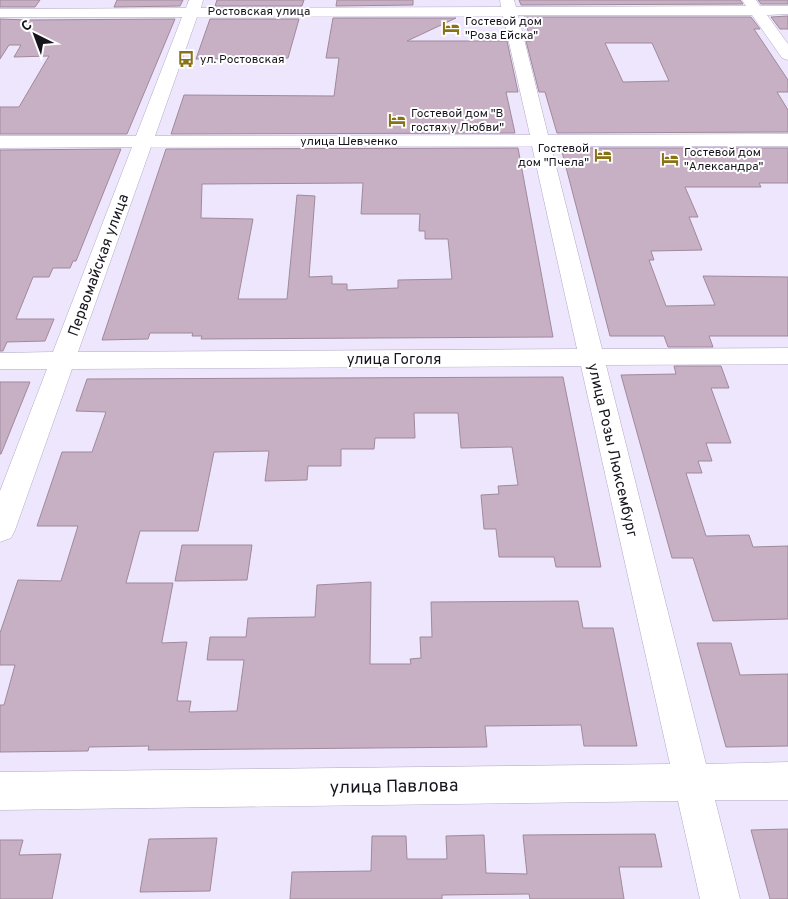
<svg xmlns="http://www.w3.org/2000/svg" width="788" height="899" viewBox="0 0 788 899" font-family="Overpass,sans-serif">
<rect width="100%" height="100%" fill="#ede6fd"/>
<path fill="#c8b0c4" stroke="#a0899c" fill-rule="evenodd" d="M0,0h40l-5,7h-35z
M117,0h66l-3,6 -66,1z
M217,0h87l-2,6h-87z
M337,0h76v5l-77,1z
M519,0h221l3,4 -222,1z
M758,0h30v4h-27z
M788,16v13h-8l-9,-12z
M524,17h227l9,12h-6l34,51v12h-11l11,18v22l-231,1 -12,-41h-6l-13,-51h5zM605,43h47l17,38 -46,1z
M333,18h123l-49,23h100l11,51h-12l9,41 -344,1 13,-39 150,1 5,-38h-13z
M0,19l27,1 148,-1 -48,115h-127v-27h19l30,-51 -35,1 7,-12h-12l-9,14z
M210,19h89l-11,39 -92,1z
M518,148l35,189 -352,2 1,-3h-10l1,-3h-43l-2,6 -46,1 64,-191zM363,183l-2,31h59l-1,17h6v8h23l4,40 -54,1v8l-51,2v-6h-15v-8l-23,1 6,-81 -18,-1 -10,104h-49l15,-80 -52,-1 1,-34z
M561,148h227v35h-29l2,4h-76l13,30h-9l13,33 -51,1 3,9h-5l17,46 49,-1 -12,-29 85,1v59h-79l4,11h-45l-4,-11h-54z
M121,149l-45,112h-3l-3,7h-17l-4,9h-16l-17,42h38l-9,22 -38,1 -4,9h-3v-201z
M674,366h47l8,22h-18l20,55h-25l6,18h-14l4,12h-16l20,63 43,-1 4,12 35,-1v73l-75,2 -20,-63h-21l-51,-183 55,-1z
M563,377l38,190h-45l-2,-10h-55l-3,-28h-12l-3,-34 18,-1 -1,-8 20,-1 -6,-38 -51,1 -3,-35h-44l1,25h-40l-1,11h-33v17h-33l-1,14 -42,1 4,-30 -55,1 -16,79h-58l-14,52h47l-11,58v2l25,-1 -10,59h14l-2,11 48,-1 7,-51h-37l3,-23h36l2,-19 67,-1 2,-32 54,-3 -1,82h41l-1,-5 11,-1 -1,-21h12l-1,-35 147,-1 5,27h30l24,118h-53l-3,-21 -96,1 2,21 -339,3 1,-4 -60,1 -1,4 -88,1v-47h4l11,-40h-15v-32l18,-53 43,1 17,-55h-41l25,-74h30l14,-40 -30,-1 11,-32z
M0,382h30l-29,72h-1z
M182,545h70l-5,35 -72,1z
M697,643h34l9,32 48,-1v72l-62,1z
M788,829v70h-18l-19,-69z
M655,834l7,33h-43l5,32h-94l-1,-5 -87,1v4h-152l2,-27 79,-1 1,-35h34l1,23h40l-1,-23 38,-1 2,38 41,1 -4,-39z
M217,838l-7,53 -70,1 9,-53z
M0,840h23l-4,15 42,-1 -9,45h-52z"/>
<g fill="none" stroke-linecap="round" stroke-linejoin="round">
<g stroke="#b3aac4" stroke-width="1">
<path id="minor" d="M189,0h14l-2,8 300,-1 -1,-7h14l2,7 230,-1 -4,-6h14l4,6h28v8l-21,1 21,29v16l-6,-2 -30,-43h-234l30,120 240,-1v12h-237l51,203 186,-1v16l-182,1 100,399 82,-2v38h-73l25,99h-40l-22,-98 -678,9v-38l670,-8 -89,-398 -509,3 -57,161 -4,8 -11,4v-51l47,-122h-47v-16l53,-1 79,-205 -132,1v-12h136l46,-119h-182v-8l186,-1zM503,16l27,119 -375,1 42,-119zM532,146l45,203 -499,3 73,-205z"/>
</g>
<use href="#minor" fill="#fff" fill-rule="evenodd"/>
</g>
<defs>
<g id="hotel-bare" transform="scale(1.35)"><path d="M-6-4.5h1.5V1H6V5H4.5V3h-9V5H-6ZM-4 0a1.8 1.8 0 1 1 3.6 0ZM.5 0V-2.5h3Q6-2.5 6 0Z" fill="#877314" stroke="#fff" stroke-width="2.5" paint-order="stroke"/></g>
<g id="bus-bare" transform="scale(1.35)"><path d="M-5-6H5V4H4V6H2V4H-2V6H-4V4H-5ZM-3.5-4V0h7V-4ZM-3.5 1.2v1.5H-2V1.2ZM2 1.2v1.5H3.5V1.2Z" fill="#877314" stroke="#fff" stroke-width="2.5" paint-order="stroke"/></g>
</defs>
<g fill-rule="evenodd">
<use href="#hotel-bare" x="451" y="28"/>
<use href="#bus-bare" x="186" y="59"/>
<use href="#hotel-bare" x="397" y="120"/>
<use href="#hotel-bare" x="603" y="155"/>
<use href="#hotel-bare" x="670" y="159"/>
</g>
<g text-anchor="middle" stroke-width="4" stroke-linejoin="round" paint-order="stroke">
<g font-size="12" fill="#17141d" stroke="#fff">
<text x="259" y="15">Ростовская улица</text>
<text x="349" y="145">улица Шевченко</text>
</g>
<g font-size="12" fill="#17141d" stroke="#fff" text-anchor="start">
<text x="465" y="25">Гостевой дом<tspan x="465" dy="14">"Роза Ейска"</tspan></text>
<text x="200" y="63">ул. Ростовская</text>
<text x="411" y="117">Гостевой дом "В<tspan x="411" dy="14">гостях у Любви"</tspan></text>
<text x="589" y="152" text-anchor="end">Гостевой<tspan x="589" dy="14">дом "Пчела"</tspan></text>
<text x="684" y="156">Гостевой дом<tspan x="684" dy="14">"Александра"</tspan></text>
</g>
<g font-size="15" fill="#17141d" stroke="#fff">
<text transform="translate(98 265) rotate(-70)" y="5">Первомайская улица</text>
<text x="394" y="364">улица Гоголя</text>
<text transform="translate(613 450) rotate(77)" y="5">улица Розы Люксембург</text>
</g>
<g font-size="18" fill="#17141d" stroke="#fff">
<text transform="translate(394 786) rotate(-1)" y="6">улица Павлова</text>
</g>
</g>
<g transform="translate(35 35) rotate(318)" stroke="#ffffff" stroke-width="4" paint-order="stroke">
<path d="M0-4L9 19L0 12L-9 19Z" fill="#17141d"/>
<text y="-8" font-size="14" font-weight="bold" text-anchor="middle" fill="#17141d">С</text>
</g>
</svg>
